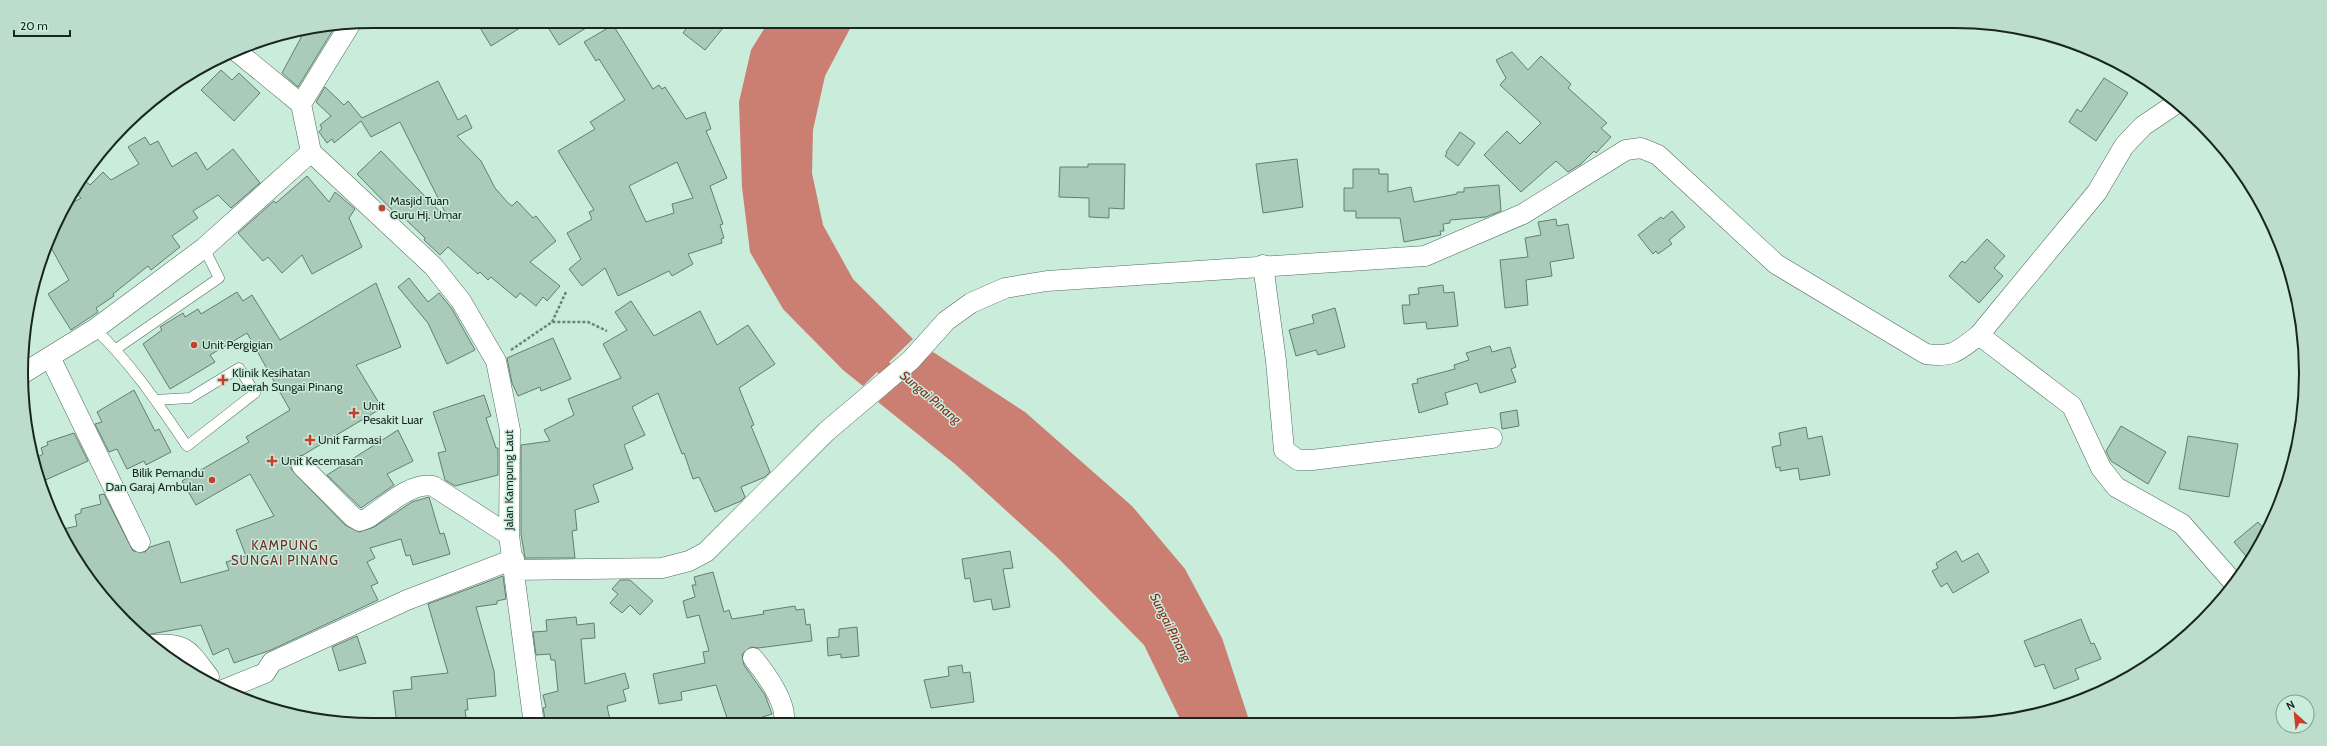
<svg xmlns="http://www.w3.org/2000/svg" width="2327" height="746" viewBox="0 0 2327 746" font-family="Cabin,sans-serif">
<rect width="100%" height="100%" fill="#caecdb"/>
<path fill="#cb7f72" d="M769,21h85l-29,55 -12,54 -1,43 11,52 30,54 60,60 -24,23 15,15 29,-25 92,60 107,94 53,63 37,69 28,85h-68l-38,-78 -88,-89 -100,-91 -78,-63 15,-13 -16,-17 -14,14 -20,-16 -60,-61 -33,-57 -8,-65 -3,-85 12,-52z"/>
<path fill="#aacaba" stroke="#617f70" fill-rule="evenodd" d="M476,21h55l-40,25z
M544,21h53l-38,24z
M692,21h22l9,7 -18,22 -22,-17z
M336,25l-38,62 -16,-14 22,-41 3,2 2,-3 -6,-3z
M613,25l40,64 6,-4 3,4 3,-2 21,32 19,-7 6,17 -5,2 21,47 -17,8 13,38 -3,1 4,13 -3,1 1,4 -34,11 5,10 -21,12 -3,-5 -51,25 -13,-28 -23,18 -13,-17 12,-10 -14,-26 25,-14 -3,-7 5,-2 -36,-59 37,-22 -5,-7 35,-22 -26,-41 -3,2 -12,-19zM677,162l16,36 -21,6 2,9 -28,9 -17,-36z
M1512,52l16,18 13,-14 30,28 -3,4 39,35 -6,5 10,9 -15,16 -2,-2 -13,13 -13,8 -12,-11 -35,31 -37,-37 23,-24 13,13 21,-21 -41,-38 6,-7 -10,-18z
M221,70l11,10 7,-7 21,20 -26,28 -33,-31z
M2104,78l24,15 -32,48 -27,-19 8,-13 4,3z
M438,81l20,39 8,-5 6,13 -15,8 24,25 14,27 13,15 4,3 5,-5 16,17 3,-2 20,25 -26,21 30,24 -13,15 -4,-4 -7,9 -16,-13 -4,5 -25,-21 -3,3 -8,-8 -2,2 -30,-27 -8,8 -16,-15 1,-2 -25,-24 -2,2 -41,-42 24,-23 69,71 -50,-100 -29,15 -10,-16 -27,22 -2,-4 -5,4 -8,-11 3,-4 -2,-3 11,-9 -15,-14 9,-15 19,18 4,-4 14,17z
M1460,132l15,11 -17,23 -13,-10 2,-3 -1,-1z
M145,137l5,8 8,-4 14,26 24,-15 11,18 26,-21 27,34 -29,25 -13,-13 -25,16 5,7 -26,18 8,11 -29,23 -3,-4 -35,28 1,2 -18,12 2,4 -27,18 -23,-36 21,-14 -20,-36 8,-27 6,-9 18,-10 -7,-7 8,-13 8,7 13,-13 8,8 28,-16 -11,-17z
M1297,159l6,48 -40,6 -7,-49z
M1088,164h37l-1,45 -15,-1v10l-20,-1v-19l-30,-1 1,-30h28z
M1353,169h26v5h9v18l23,-5 3,15 43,-8v-2h7v-4l35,-3 2,26 -15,6 -36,3v3l-7,1 1,7h-4l1,4 -37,7 -4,-24h-44v-7h-12v-23h9z
M307,176l22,26 6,-10 20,17 -6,9 13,29 -50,27 -10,-19 -20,18 -14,-16 -5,4 -25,-28 36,-32 2,2z
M1672,211l13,16 -16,13 3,4 -14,10 -2,-3 -3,3 -15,-19 23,-18 2,2z
M1556,219l1,7 11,-2 6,34 -24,4 2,14 -26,4 2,25 -23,3 -5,-48 28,-3 -3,-19 16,-3 -3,-13z
M1987,239l18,17 -11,12 9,8 -24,27 -30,-27 13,-15 3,2z
M409,278l19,24 11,-9 13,16 23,41 -28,14 -19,-41 -30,-36z
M376,283l25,64 -45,18 26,43 -79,47 -9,3 -3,5v6l54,56 14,7 15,-5 38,-25 17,-5 11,37 4,-1 6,21 -37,11 -3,-10 -4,1 -5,-17 -31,9 5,10 -8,4 11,21 -7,3 7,14 -107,50 -37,13 -6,-15 -15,7 -12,-30 -50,9 -8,4 -19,-16 -44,-53 -17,-40 14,-3 -2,-11 6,-2v-4l20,-5 -2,-9 5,-1 29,57 12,1 5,-5 19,-6 12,42 48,-13 -3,-8 20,-6 -10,-26 38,-14 -24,-42 -54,31 -14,-24 67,-39 -3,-5 44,-27 -43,-77 -37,22 5,7 -45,27 -27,-45 19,-14 -2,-3 23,-14 2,4 13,-8 3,5 36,-22 6,9 9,-6 28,45z
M1443,285l1,8 10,-1 4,34 -31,3 -1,-7 -22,2 -2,-19h8l-1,-10 10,-1 -1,-6z
M631,301l23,35 46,-25 17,34 31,-20 27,39 -36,24 15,37 -3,1 19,46 -5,5 -24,10 4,10 -4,4 -26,11 -16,-35 -6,2 -9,-26 -2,1 -24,-61 -26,14 13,28 -21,10 9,24 -40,16 6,17 -24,8 2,20 -5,1 3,27h-50l-4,-24v-89l29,-4 -6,-11 30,-15 -6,-16 53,-21 -18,-34 24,-14 -12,-18z
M1335,308l10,39 -27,8 -2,-5 -20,6 -7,-26 25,-7 -2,-8z
M553,338l18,41 -30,12 -1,-4 -22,9 -6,-13 -5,-25z
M1490,346l2,6 18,-5 6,20 -5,2 5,13 -36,11 -3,-10 -32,10 3,11 -29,9 -7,-29 6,-1 -1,-4 38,-10 -1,-4 15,-5 -3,-7z
M134,390l21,41 4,-2 12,23 -25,13 -2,-4 -17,8 -10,-20 -8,3 -14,-28 7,-2 -5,-10z
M484,395l7,21 -5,2 10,30h2v27l-43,11 -10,-6 -7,-27 8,-2 -13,-39z
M1517,410l2,16 -17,3 -2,-16z
M2121,426l45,26 -18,32 -37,-23 -5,-10z
M1806,427l2,12 14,-3 8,39 -30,5 -2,-12 -18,3v-4l-4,1 -4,-21 9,-2 -2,-12z
M398,430l15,31 -26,13 7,11 -33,23 -34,-33z
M74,433l14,28 -47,21 -7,-16 2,-1 -2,-6 9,-5 -2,-6 7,-3 -1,-3z
M2188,436l50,8 -9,53 -50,-8z
M2258,522l8,9 -7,18 -9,12 -16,-19z
M1010,551l3,17 -10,1 7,38 -17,3 -2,-11 -17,3 -4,-24 -5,1 -3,-20z
M1956,551l6,11 16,-9 11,19 -36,21 -6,-10 -6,4 -9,-16 6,-3 -2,-5z
M713,572l11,40 5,-2 3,9 32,-5 -1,-3 32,-5 1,4 8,-1 2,16 4,-1 2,17 -54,7 -7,-1 -9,7 2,11 21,30 7,19 -32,10h-11l-13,-39 -35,7 1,8 -23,4 -6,-30 52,-11 -2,-11 6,-1 -10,-36 -12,3 -4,-17 12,-4 -3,-12h4l-2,-8z
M503,576l3,23 -9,2v3l-21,3 18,64 2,25 -29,3 1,11h-3l1,7 -22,5v3h-47l-4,-34 19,-2 -1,-12 37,-4 -20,-69z
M620,580h10l23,21 -13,14 -10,-10 -8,8 -12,-10 8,-9 -6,-5z
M576,617l1,8 17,-2 1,15 -14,1 4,45 40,-11 4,15 -6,2 3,11 -19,5 4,19h-65l-3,-17 3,-1 -3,-12 15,-4 -3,-31h-4l-1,-6 -14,1 -3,-23 14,-1 -1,-11z
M2081,619l10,25 3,-1 7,16 -26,10 4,10 -25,10 -10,-25 -9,3 -11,-26z
M857,627l2,29 -18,2v-4l-13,2 -1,-18 12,-1v-8z
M357,636l9,27 -27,8 -7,-24z
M962,665l1,8 7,-1 4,30 -43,6 -7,-28 25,-4 -1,-9z"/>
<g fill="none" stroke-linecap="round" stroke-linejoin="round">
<g stroke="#4f6c5e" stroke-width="11">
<path id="service" d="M95,329c36,34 64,76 92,117l68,-53 -16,-25 -49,30 -35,2
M116,349l103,-71 -15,-30"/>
</g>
<g stroke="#4f6c5e" stroke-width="21">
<path id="minor" d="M235,50l66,54 10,48 122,114 28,35 35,60 14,69 -1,105 25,190
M301,104l50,-81
M1263,265l13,96 8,89 14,10h14l180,-22
M1979,335l93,71 29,62 15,19 66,37 51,58
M50,357l90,185
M22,374l73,-45 109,-81 107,-96
M302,466l51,51 7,4 8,-3c18,-12 43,-36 65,-32l76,49
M514,570l148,-2 27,-7 17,-9 121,-121 84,-71 35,-39 25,-18 34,-15 42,-7 378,-25 98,-42 103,-64 15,-2 17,7 118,109 150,90c27,4 32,-3 53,-19l118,-143 27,-46 19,-20 34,-23
M152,645c35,-3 37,6 57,32
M753,658c11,13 37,48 30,66
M223,690l42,-17 7,-11 135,-62 107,-41"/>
</g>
<path stroke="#6c8378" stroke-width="2.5" stroke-dasharray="3 2" stroke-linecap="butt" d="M552,322l14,-30
M511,350l41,-28h36l19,9"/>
<use href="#service" stroke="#fff" stroke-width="10"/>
<use href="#minor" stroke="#fff" stroke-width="20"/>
</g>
<g fill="#c93d2b" stroke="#caecdb" stroke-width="1.5">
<circle cx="382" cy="208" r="4"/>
<circle cx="194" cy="345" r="4"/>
<path d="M221 374h4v4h4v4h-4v4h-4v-4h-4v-4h4z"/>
<path d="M352 407h4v4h4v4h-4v4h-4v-4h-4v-4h4z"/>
<path d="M308 434h4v4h4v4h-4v4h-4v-4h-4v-4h4z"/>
<path d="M270 455h4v4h4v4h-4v4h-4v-4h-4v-4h4z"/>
<circle cx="212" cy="480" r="4"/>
</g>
<g text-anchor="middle" stroke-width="3" stroke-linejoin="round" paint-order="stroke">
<g font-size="12" fill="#192620" stroke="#caecdb" text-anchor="start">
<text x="390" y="205">Masjid Tuan<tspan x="390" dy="14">Guru Hj. Umar</tspan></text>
<text x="202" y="349">Unit Pergigian</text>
<text x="232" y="377">Klinik Kesihatan<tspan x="232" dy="14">Daerah Sungai Pinang</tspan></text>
<text x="363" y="410">Unit<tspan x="363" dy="14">Pesakit Luar</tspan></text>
<text x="318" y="444">Unit Farmasi</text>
<text x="281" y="465">Unit Kecemasan</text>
<text x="204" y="477" text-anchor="end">Bilik Pemandu<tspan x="204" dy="14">Dan Garaj Ambulan</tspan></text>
</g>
<g font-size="12" fill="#192620" stroke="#caecdb">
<text transform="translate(509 480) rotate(-90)" y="4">Jalan Kampung Laut</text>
</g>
<g font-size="13" font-style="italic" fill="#852a1e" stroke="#caecdb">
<text transform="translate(931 397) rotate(40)" y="5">Sungai Pinang</text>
<text transform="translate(1171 627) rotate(63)" y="5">Sungai Pinang</text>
</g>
<g font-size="13" letter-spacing="1" fill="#742f25" stroke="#caecdb">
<text x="285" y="550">KAMPUNG<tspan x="285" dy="15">SUNGAI PINANG</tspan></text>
</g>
</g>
<path d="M0 0H2327V746H0ZM373 28H1954A345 345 0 0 1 2299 373V373A345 345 0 0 1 1954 718H373A345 345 0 0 1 28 373V373A345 345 0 0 1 373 28Z" fill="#bcdccc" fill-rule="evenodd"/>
<path fill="none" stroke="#192620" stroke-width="2" d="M373 28H1954A345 345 0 0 1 2299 373V373A345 345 0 0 1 1954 718H373A345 345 0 0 1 28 373V373A345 345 0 0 1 373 28Z"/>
<g transform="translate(2295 714) rotate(333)"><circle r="19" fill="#caecdb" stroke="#839d90"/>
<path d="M0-3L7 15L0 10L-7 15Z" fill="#c93d2b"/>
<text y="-6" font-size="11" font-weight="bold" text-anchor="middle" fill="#192620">N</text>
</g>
<path d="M14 30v6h56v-6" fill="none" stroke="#192620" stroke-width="2"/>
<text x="20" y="30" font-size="12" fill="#192620" stroke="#caecdb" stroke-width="3" paint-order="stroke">20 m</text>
</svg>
